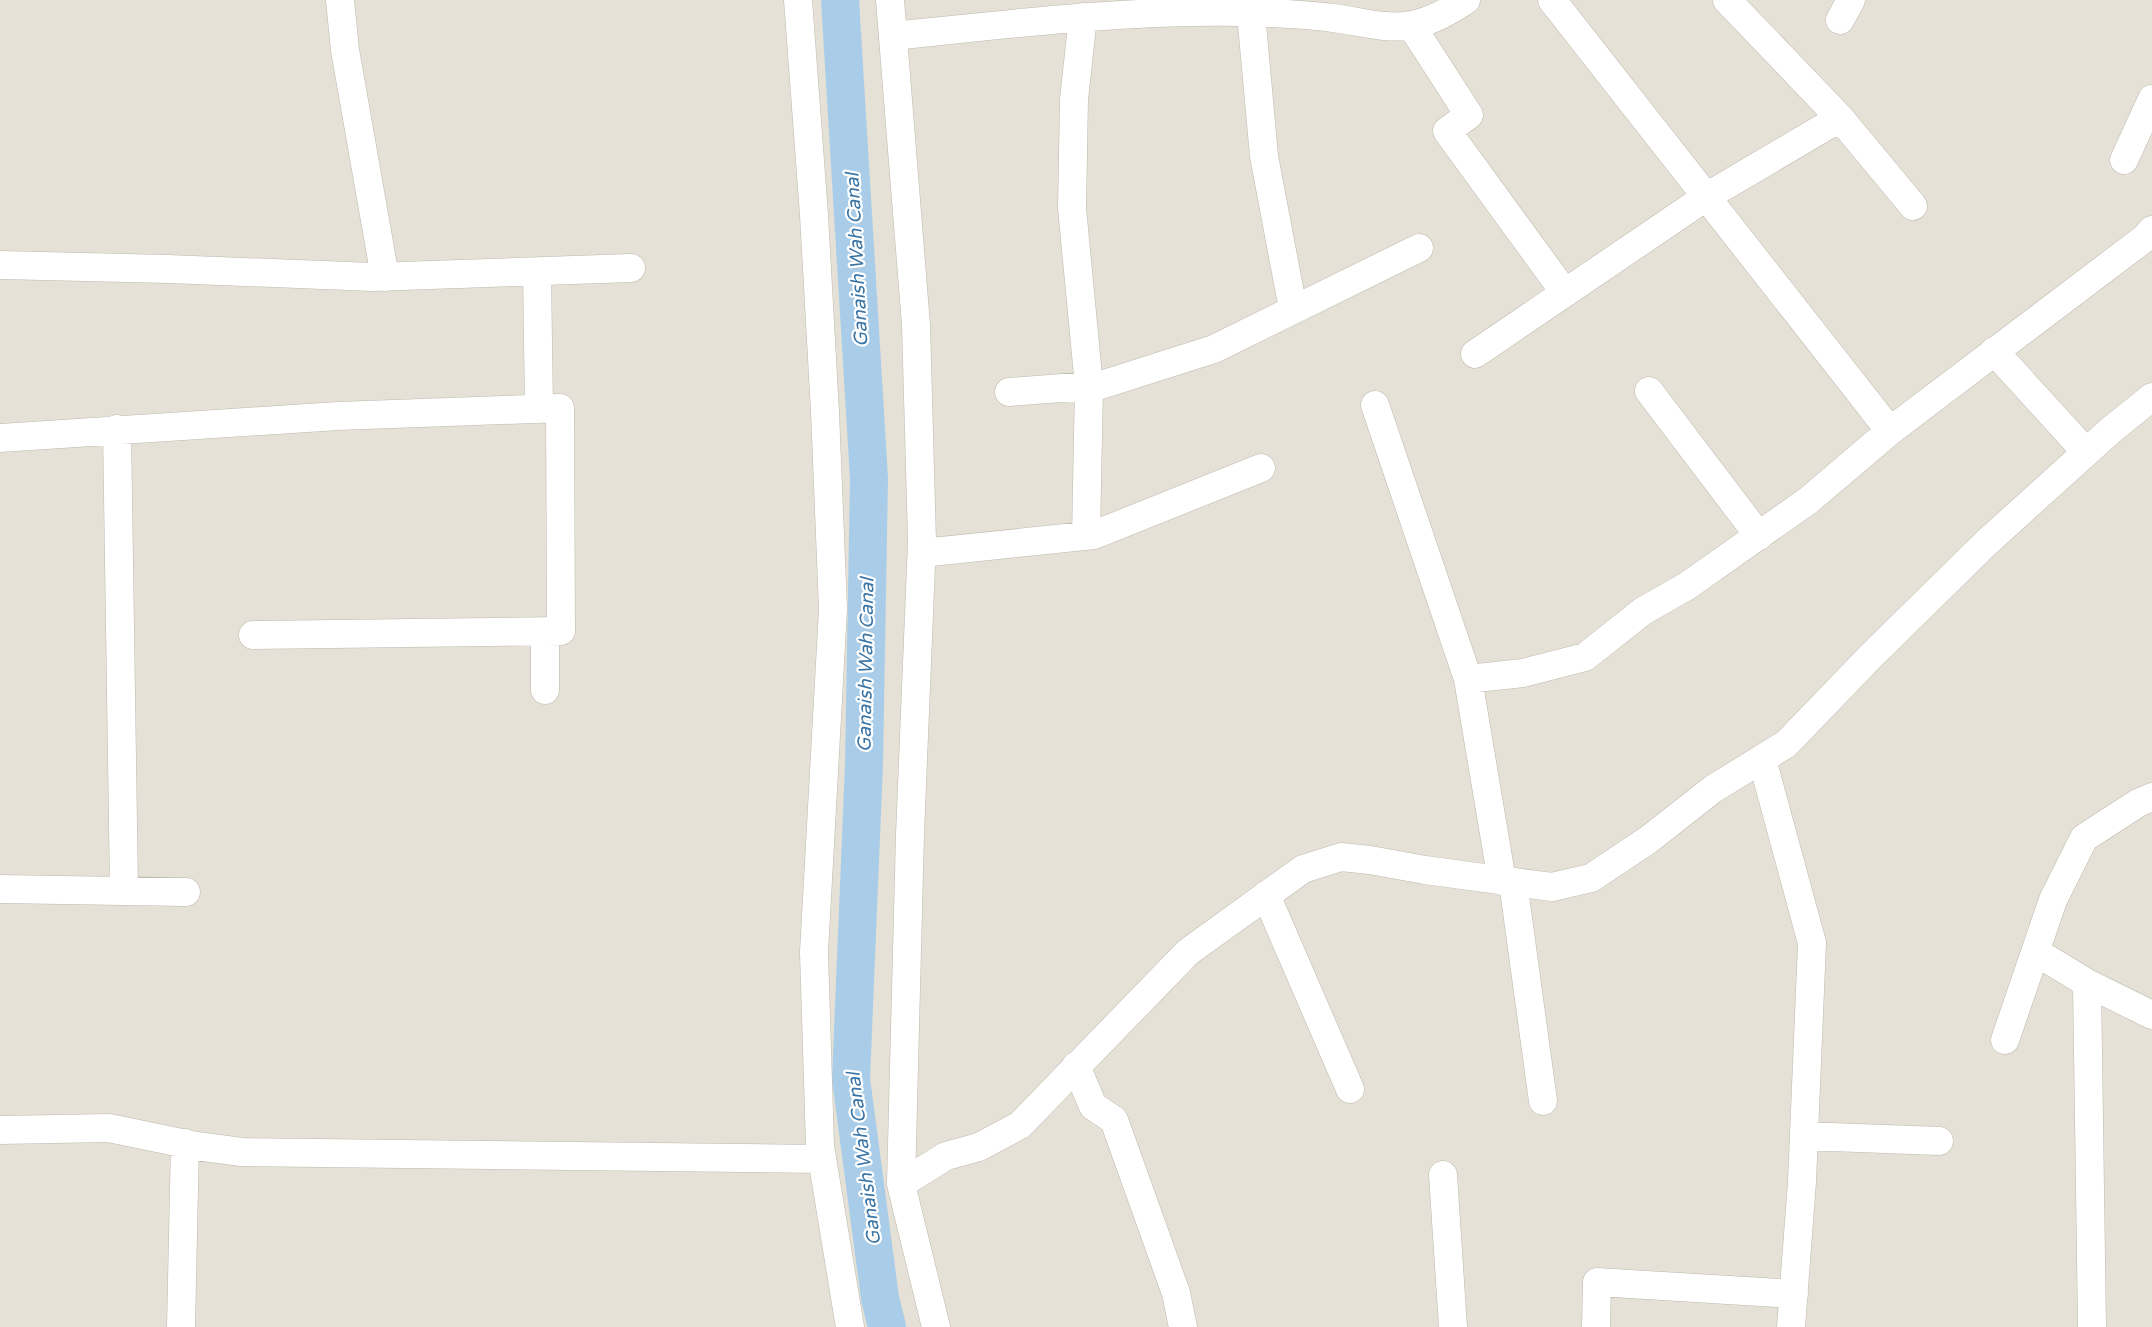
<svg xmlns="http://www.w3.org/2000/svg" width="2152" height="1327" viewBox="0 0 2152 1327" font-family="'Varela Round',sans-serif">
<rect width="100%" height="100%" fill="#f2efe7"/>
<path fill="#e5e1d6" d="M0,0h2152v1327h-2152z"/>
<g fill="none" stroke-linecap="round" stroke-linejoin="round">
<path stroke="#a9cde8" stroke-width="38" d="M840,0l29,478 -5,286 -13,315 29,219 7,29"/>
<g stroke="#bfb9ae" stroke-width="29">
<path id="minor" d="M340,0l5,50 40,227
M798,0l16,215 11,197 8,197 -19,343 6,194 30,181
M1552,0l338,431
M1727,0l113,118 73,88
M1251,13l13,143 29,153
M1083,17l-9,82 -2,109 17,178 -3,150
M1840,20l11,-20
M1411,25l58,90 -22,16 118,162
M893,36c116,-12 232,-26 349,-24 29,1 61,2 91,6 26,3 52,12 79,7 20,-4 37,-14 54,-25
M2124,160l28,-61
M0,265l168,4 205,8 258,-9
M537,273l2,136
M1994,351l92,101
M1475,354l231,-157 134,-79
M1649,391l110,145
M1009,392l92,-7 113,-36 205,-101
M1375,405l93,274 34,202
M117,429l7,461
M0,438l338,-22 222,-8 1,223 -308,4
M922,553l172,-18 167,-67
M545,632v58
M1468,679l55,-6 62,-16 58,-46 44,-25 122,-86 81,-69 255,-193 7,-8
M1762,759l50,184 -10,239 -11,145
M1513,882l30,219
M0,889l186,3
M1266,895l84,194
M2036,952l51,31 65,32
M2087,983l5,344
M2005,1040l48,-140 31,-62 54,-35 14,-6
M1076,1066l17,40 21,14 62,173 7,34
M0,1130l109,-2 87,18 46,6 580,7
M1804,1136l135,5
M1443,1175l10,152
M181,1327l4,-184
M1596,1327l1,-45 197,12"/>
</g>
<g stroke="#bfb9ae" stroke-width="29">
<path id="tertiary" d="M890,0l26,325 6,216 -12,293 -9,350 35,143
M901,1184l45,-28 33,-9 41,-22 168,-173 115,-83 38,-12 29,3 55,10 127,17 39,-9 57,-38 65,-51 73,-45 84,-87 116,-114 125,-113 41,-33"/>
</g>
<use href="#minor" stroke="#fff" stroke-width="28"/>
<use href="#tertiary" stroke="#fff" stroke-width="28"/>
</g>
<g text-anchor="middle" stroke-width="4.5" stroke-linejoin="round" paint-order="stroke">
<g font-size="19" font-style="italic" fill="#3b75a5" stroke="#fff">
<text transform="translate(856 260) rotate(-93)" y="7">Ganaish Wah Canal</text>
<text transform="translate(865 665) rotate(-89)" y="7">Ganaish Wah Canal</text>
<text transform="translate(863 1159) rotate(-97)" y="7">Ganaish Wah Canal</text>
</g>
</g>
</svg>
